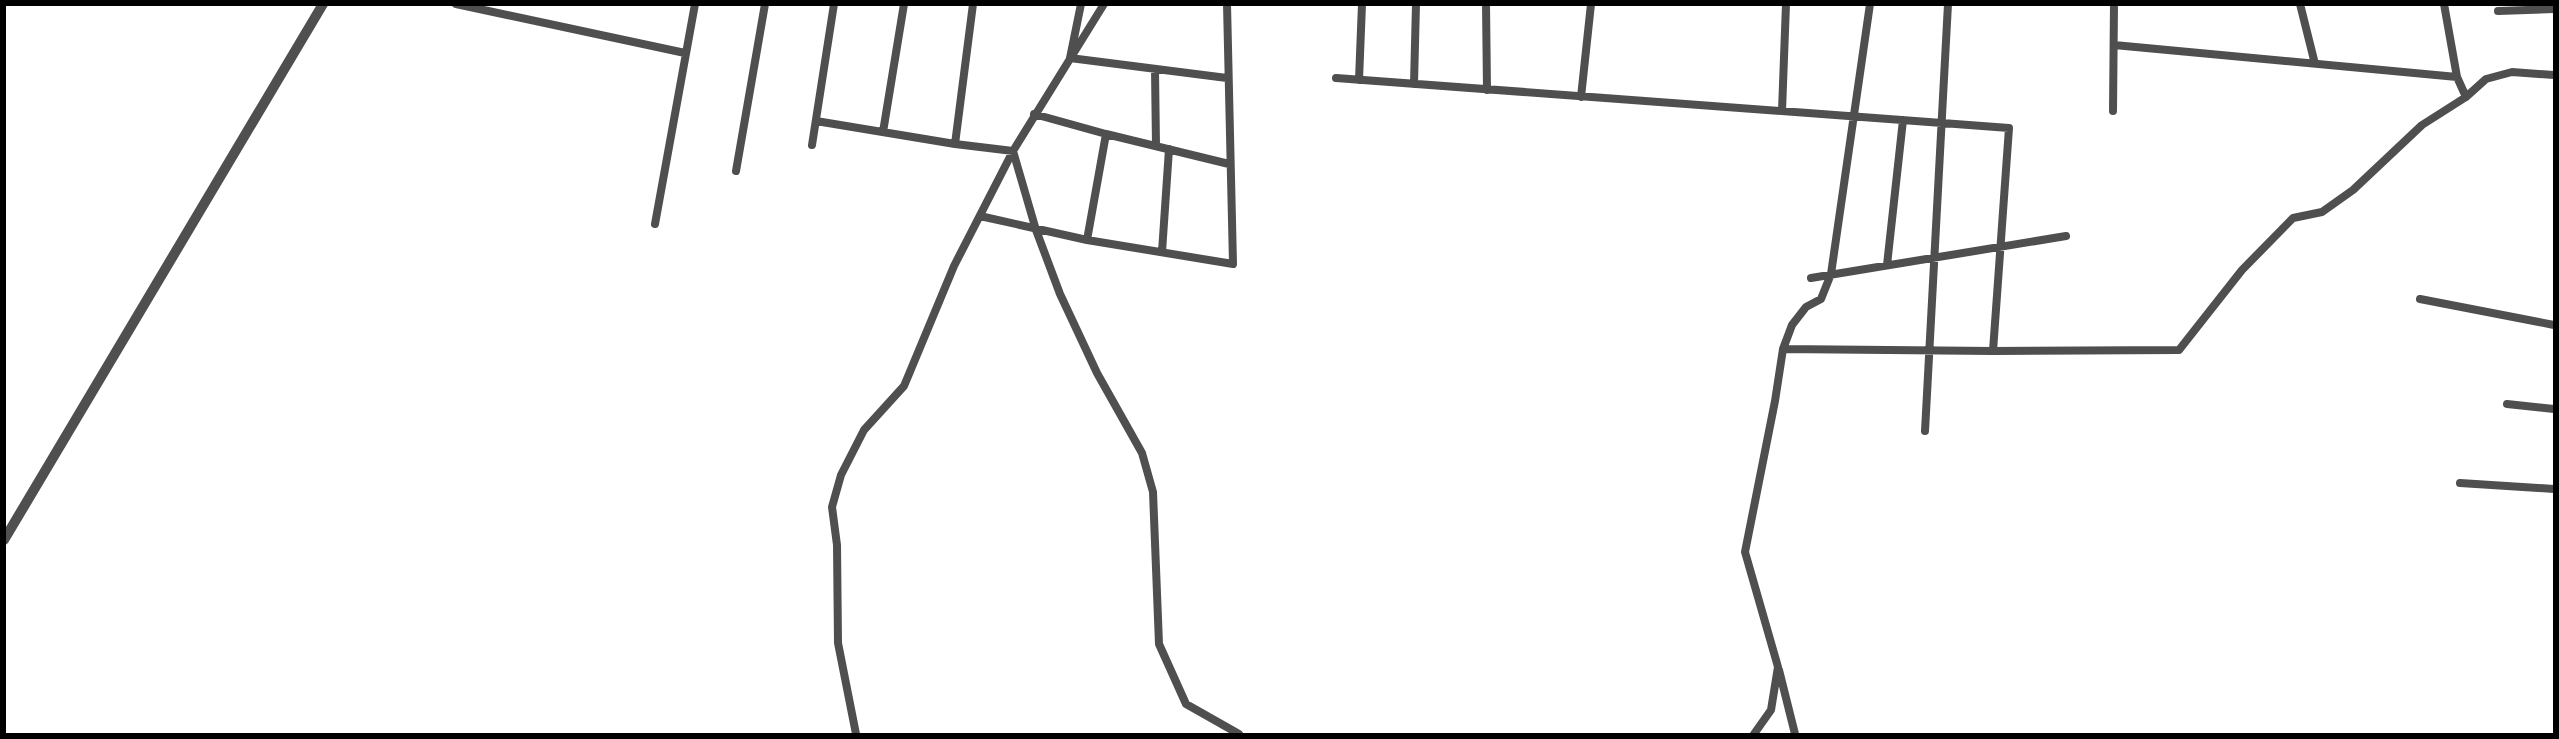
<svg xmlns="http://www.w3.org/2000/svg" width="2559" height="739" viewBox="0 0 2559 739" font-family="Jost,sans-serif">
<rect width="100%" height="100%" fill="#fff"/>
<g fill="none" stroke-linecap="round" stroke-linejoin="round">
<path stroke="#4f4f4f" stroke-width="8" d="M456,4l229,49
M1081,4l-11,54 157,20
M1486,4l1,86
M2300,4l15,60
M2444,4l13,73 9,20
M2498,11l56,-2
M2114,45l343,32
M1155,70l1,76
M1336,78l673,50 -16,223
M1359,80l3,-76
M1414,84l2,-80
M1581,97l10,-93
M1782,111l4,-107
M2113,111l1,-107
M1034,114l72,20 123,30
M816,121l139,23 58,7 23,79 24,64 37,79 45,80 11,39 6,152 27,60 53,30
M883,132l21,-128
M955,144l18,-140
M812,145l22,-141
M736,171l29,-167
M980,216l107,24 146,24 -6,-260
M655,224l40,-220
M1087,240l19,-106
M1162,252l7,-103
M1887,265l16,-145
M1811,278l255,-42
M2420,299l134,26
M1783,349l210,2 186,-1 63,-80 51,-52 29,-6 31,-22 69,-65 44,-28 20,-18 26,-7 42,3
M2507,404l47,5
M1925,431l23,-427
M2460,483l94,6
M1779,670l16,64
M856,734l-18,-91 -1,-98 -5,-38 9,-32 23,-45 40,-44 50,-120 59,-115 91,-147
M1754,734l17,-24 7,-43 -33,-115 30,-151 8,-52 9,-24 14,-18 15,-8 10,-25 39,-270"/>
<path stroke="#4f4f4f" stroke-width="10" d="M4,540l319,-536"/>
</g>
<rect width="2559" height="739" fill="none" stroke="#000000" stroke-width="12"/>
</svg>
